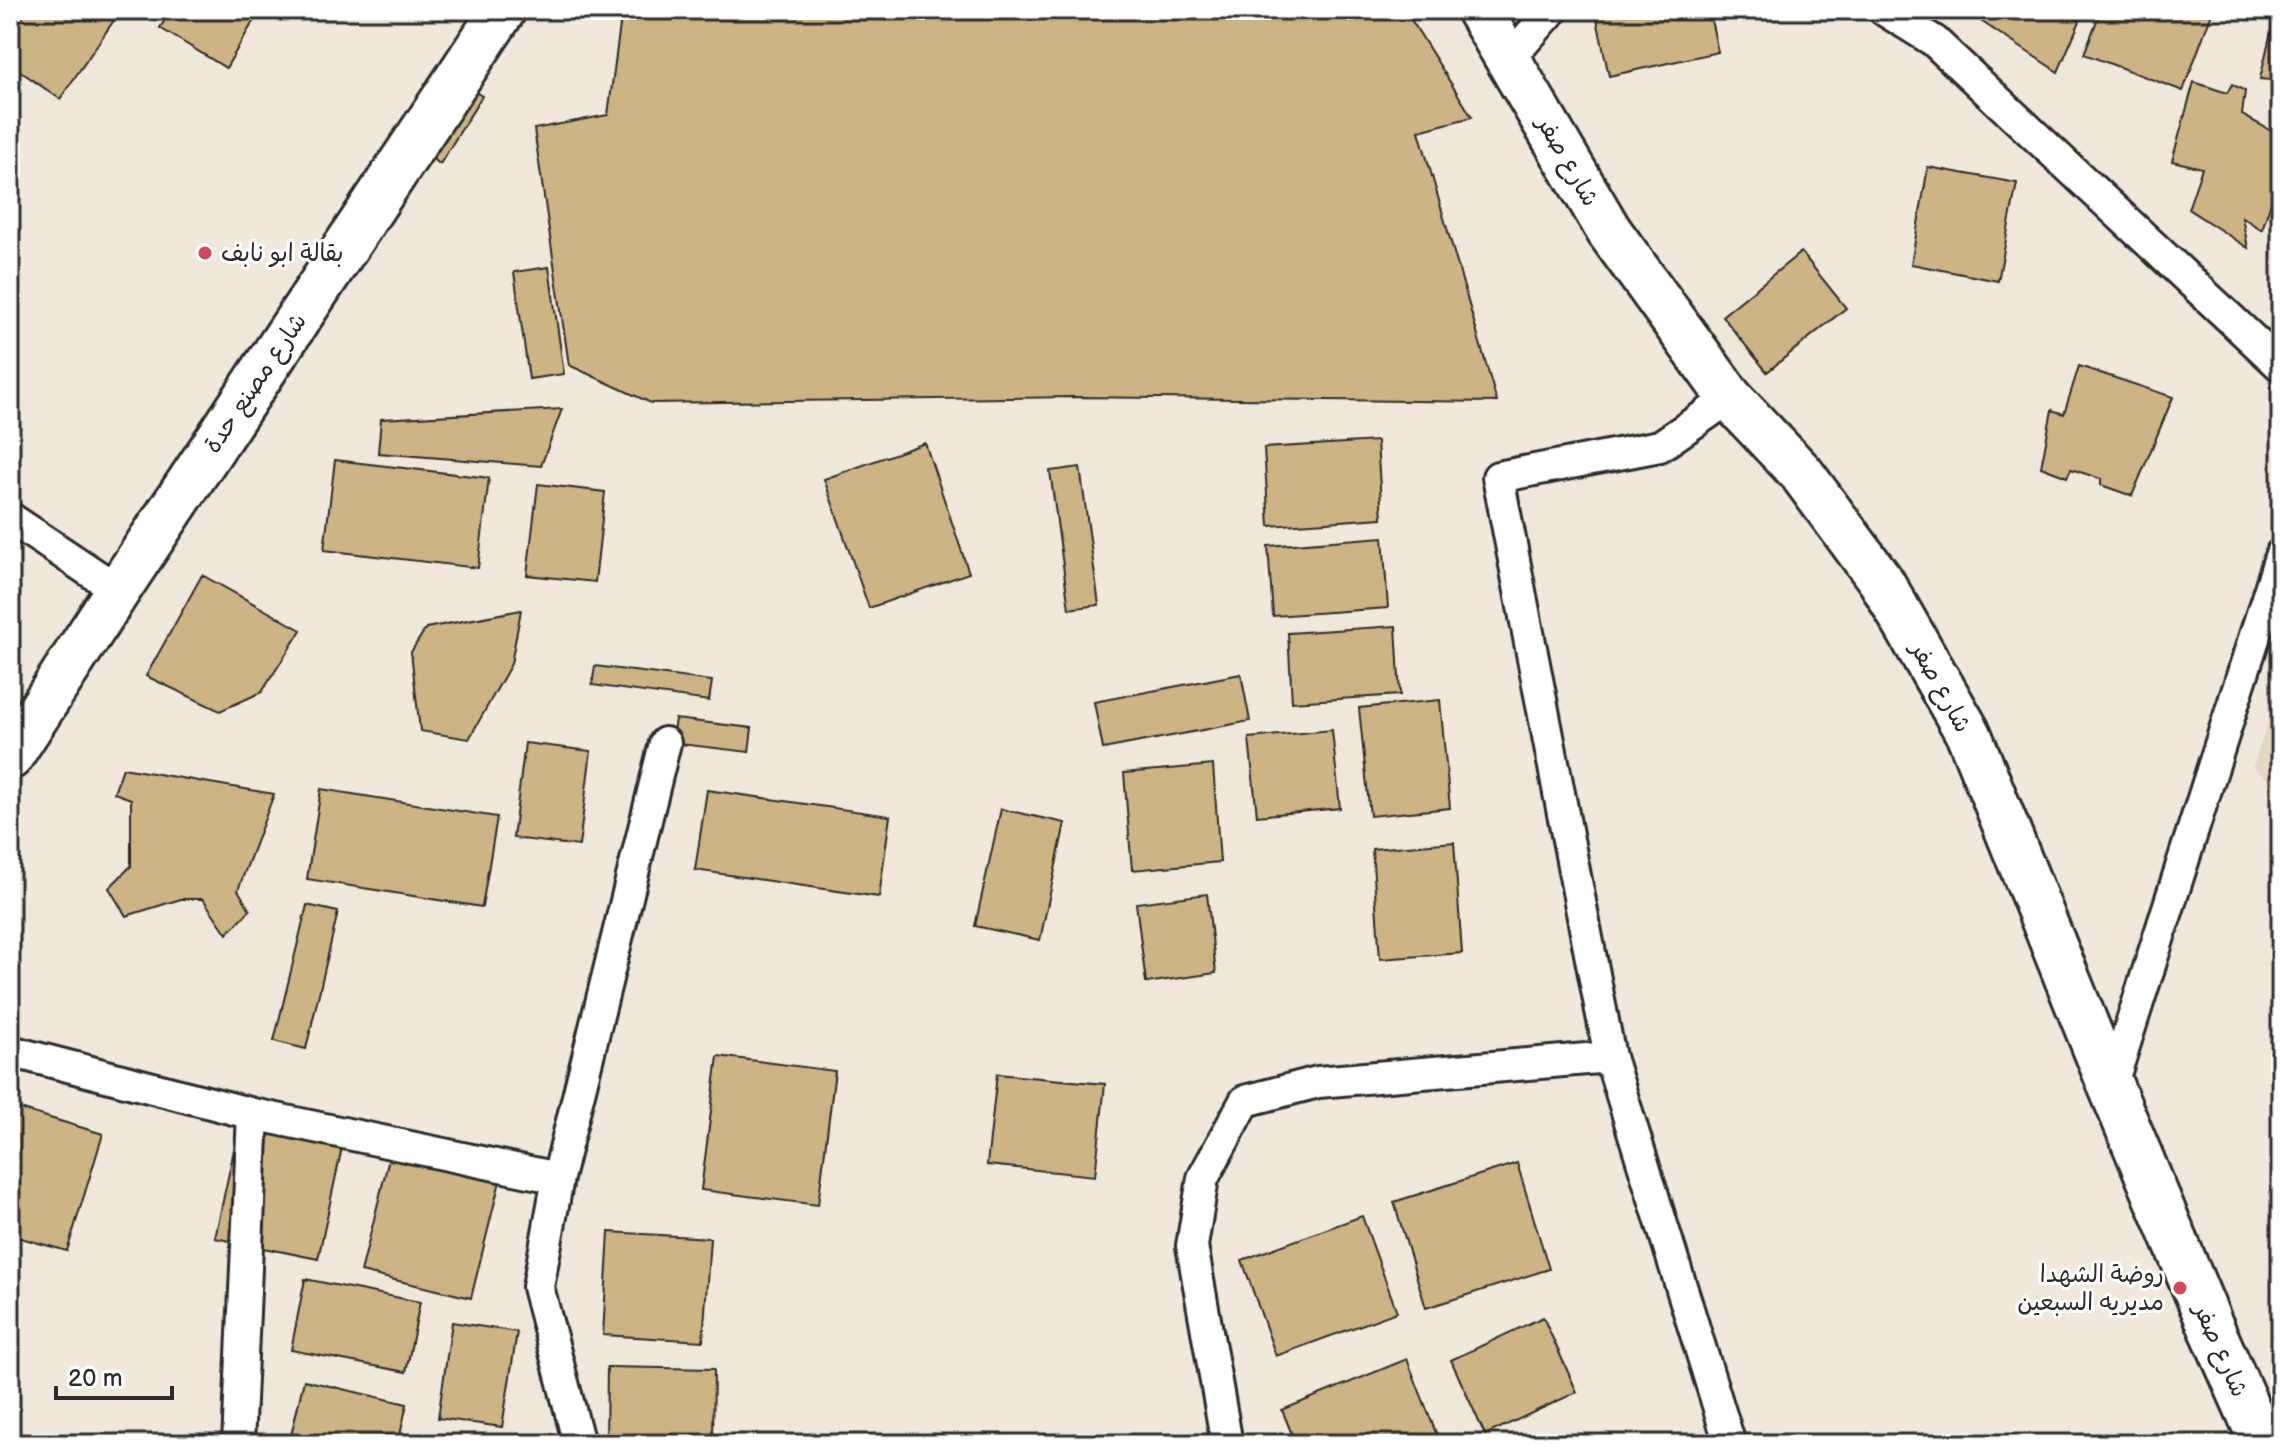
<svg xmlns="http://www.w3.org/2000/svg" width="2291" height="1454" viewBox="0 0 2291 1454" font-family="'Balsamiq Sans','Playpen Sans Arabic',sans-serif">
<rect width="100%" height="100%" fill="#f0e8da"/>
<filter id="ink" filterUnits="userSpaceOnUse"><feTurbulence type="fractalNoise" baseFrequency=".0125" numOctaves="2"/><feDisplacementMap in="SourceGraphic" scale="16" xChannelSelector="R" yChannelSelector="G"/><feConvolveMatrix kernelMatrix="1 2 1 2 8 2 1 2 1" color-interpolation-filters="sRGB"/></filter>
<g filter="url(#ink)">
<path fill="#e5d8c0" d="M2281,683v108l-28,-24z"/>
<path fill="#ccb484" stroke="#2b2b2b" stroke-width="2" d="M27,10h94l-61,89 -50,-35v-29z
M171,10h89l-34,58 -66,-40z
M622,10h783l67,107 -53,14 78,271 -423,-5 -423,6 -82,-38 -35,-236 74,-14z
M1595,10h114l9,42 -109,24z
M1968,10h92l20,11 -22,51 -91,-60z
M2101,10h112l-30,81 -99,-37z
M2276,10h5v71l-21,-2z
M2194,82l33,11 5,-9 13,7 -3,24 39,21v35l-19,59 -20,-13 6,31 -60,-39 14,-41 -30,-7z
M460,83l22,13 -42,68 -22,-14z
M1928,167l89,16 -19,98 -87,-17z
M1801,252l45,56 -79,64 -45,-56z
M549,267l15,107 -35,5 -15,-107z
M2079,366l94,31 -41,99 -31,-11v-6l-30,-10 -4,8 -26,-10 11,-57 12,4z
M562,409l-21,57 -163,-13 3,-34z
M1377,441l5,77 -113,8 -5,-78z
M925,443l44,130 -100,35 -45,-129z
M335,460l154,18 -11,90 -154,-18z
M1080,467l19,138 -30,4 -19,-138z
M538,484l67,8 -10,90 -68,-7z
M1383,537l5,71 -115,8 -5,-70z
M202,575l99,55 -39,62 -42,19 -74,-35z
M521,610l-10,54 -42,75 -49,-8 -9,-79 15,-24z
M1396,626l4,69 -108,7 -4,-69z
M595,666l117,15 -3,20 -117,-16z
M1241,674l9,47 -147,28 -9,-47z
M1440,700l10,108 -80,8 -11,-108z
M675,719l77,9 -3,24 -78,-9z
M1332,730l8,78 -83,8 -8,-78z
M525,743l66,8 -12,95 -66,-8z
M1213,765l7,97 -88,8 -8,-97z
M123,768l151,26 -36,96 12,20 -23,24 -24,-35h-22l-55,17 -17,-28 22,-22v-67l-17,-6z
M321,789l176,28 -15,90 -175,-28z
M707,790l183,26 -11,81 -184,-27z
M1001,809l64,14 -25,117 -65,-14z
M1454,842l8,111 -82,6 -8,-110z
M1207,894l9,79 -70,10 -10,-80z
M307,905l31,7 -32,137 -32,-8z
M718,1056l117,15 -17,134 -117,-15z
M997,1074l108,10 -10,92 -108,-11z
M10,1106l93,28 -36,117 -57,-16z
M241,1117l103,21 -26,121 -103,-21z
M392,1146l110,27 -31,125 -110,-26z
M1517,1163l32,106 -123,39 -32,-106z
M1362,1216l35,96 -121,44 -34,-96z
M609,1232l101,6 -7,103 -100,-6z
M305,1279l115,23 -14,70 -115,-22z
M1543,1317l34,75 -92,43 -34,-75z
M452,1322l65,10 -15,95 -64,-9z
M1407,1359l31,79 -14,6h-128l-14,-34z
M607,1367l107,2 -1,75h-107z
M304,1380l103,24 -9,40h-109z
M437,1437l28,7h-30z"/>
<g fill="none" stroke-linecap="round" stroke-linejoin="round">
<g stroke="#2b2b2b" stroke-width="36">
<path id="street" d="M1884,10l50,31 347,325
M1509,59l43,-49
M10,518l108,72
M10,1051l243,63 305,64
M2111,1087l170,-533
M238,1444l15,-330
M579,1444l-41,-157 20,-109 107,-435
M1227,1444l-35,-198 11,-68 42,-77 73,-19 292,-25
M1730,1444l-120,-387 -112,-580 162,-31 70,-48"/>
</g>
<g stroke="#2b2b2b" stroke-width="50">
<path id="secondary" d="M1479,10l130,221 121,167 72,76 79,107 88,154 142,352 101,242 51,115
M10,757l108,-167 385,-580"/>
</g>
<use href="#street" stroke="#fff" stroke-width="30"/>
<use href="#secondary" stroke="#fff" stroke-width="44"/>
</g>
</g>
<g fill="#d1495b" stroke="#fff" stroke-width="3">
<circle cx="205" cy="253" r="8"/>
<circle cx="2180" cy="1288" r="8"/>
</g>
<g text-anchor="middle" stroke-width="6" stroke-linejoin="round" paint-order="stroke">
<g font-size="24" fill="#2b2b2b" stroke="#fff">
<text transform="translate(1568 161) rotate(60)" y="8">شارع صفر</text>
<text transform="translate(255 383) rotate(-56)" y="8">شارع مصنع حدة</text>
<text transform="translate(1941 687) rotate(61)" y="8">شارع صفر</text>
<text transform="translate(2221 1350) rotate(66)" y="8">شارع صفر</text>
</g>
<g font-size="24" fill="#2b2b2b" stroke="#fff" text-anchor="start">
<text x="221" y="261">بقالة ابو نابف</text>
<text x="2164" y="1282" text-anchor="end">روضة الشهدا<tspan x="2164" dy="28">مديريه السبعين</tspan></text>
</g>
</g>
<rect width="2291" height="1454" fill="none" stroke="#fff" stroke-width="40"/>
<rect x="20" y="20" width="2251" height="1414" fill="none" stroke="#2b2b2b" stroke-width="3" filter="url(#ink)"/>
<path d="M56 1386v12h116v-12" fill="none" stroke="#2b2b2b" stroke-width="4"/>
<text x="68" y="1386" font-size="24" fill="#2b2b2b" stroke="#ffffff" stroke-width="6" paint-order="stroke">20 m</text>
</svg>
